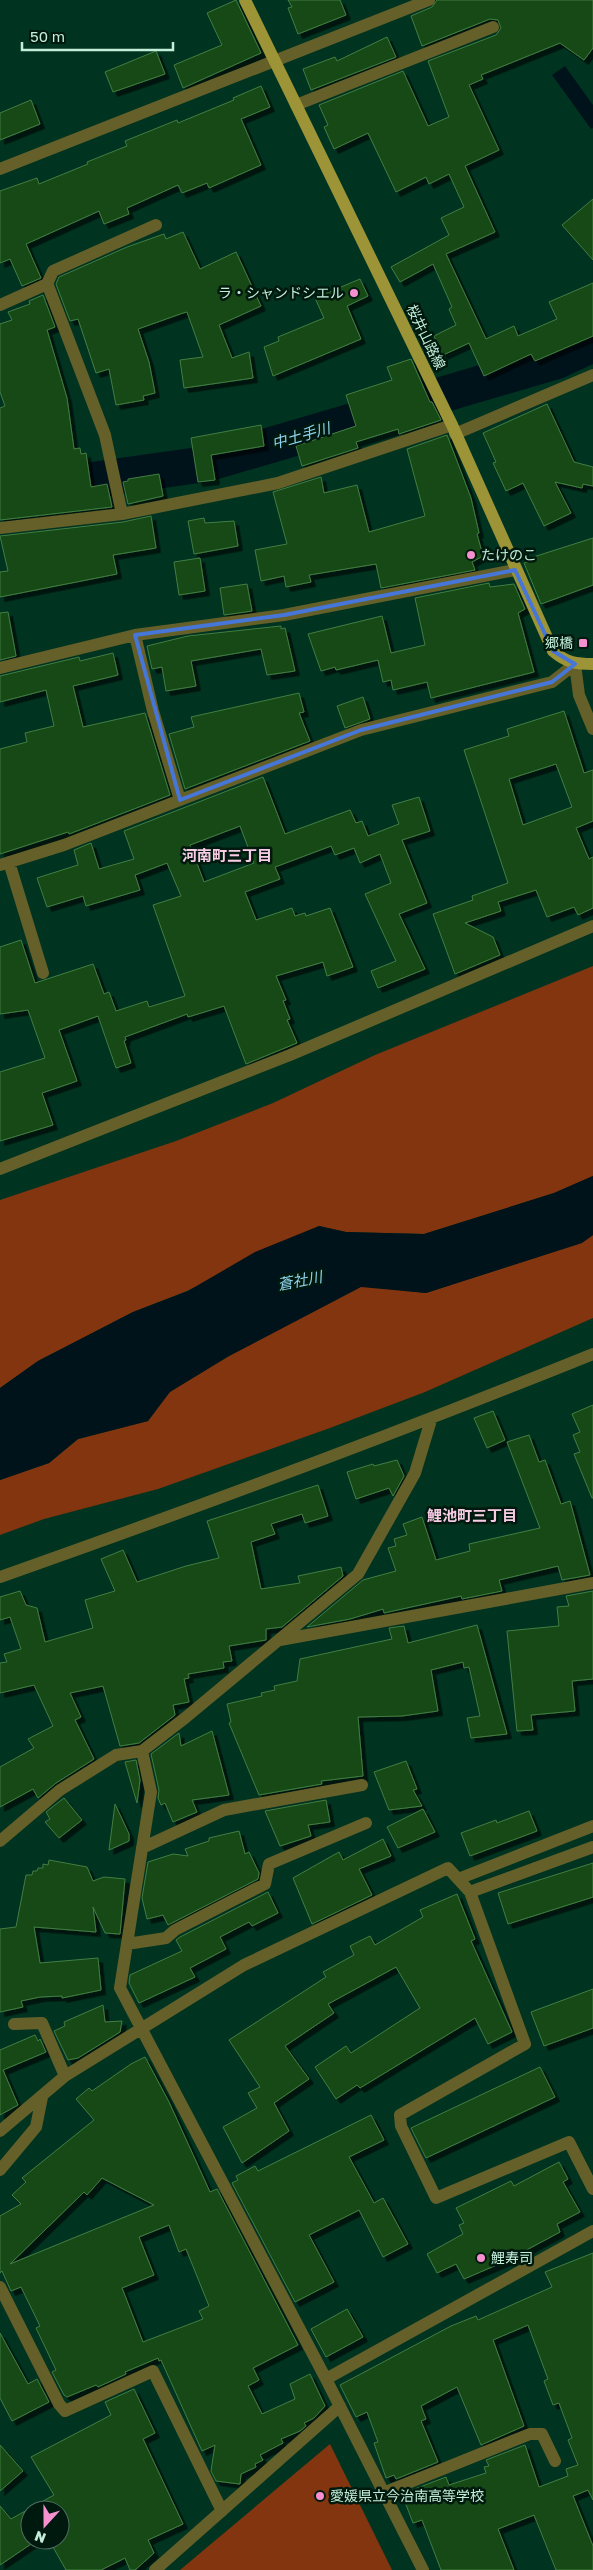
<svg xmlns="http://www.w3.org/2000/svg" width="593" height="2570" viewBox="0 0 593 2570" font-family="'Golos Text','Noto Sans JP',sans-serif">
<defs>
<filter id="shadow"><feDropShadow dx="4.5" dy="4.5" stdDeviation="0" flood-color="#0009"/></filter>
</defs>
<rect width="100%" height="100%" fill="#003421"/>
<path fill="#82350e" d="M593,966v210l-39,17 -130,41 -78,-2 -27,-6 -132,65 -54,21 -95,49 -38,27v-188l176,-59 97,-38 102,-48z
M593,1235v83l-168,74 -95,36 -172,61 -114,30 -44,16v-55l49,-17 29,-24 70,-18 21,-29 60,-36 133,-70 64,7 155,-50z
M330,2444l62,126h-212z"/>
<path fill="#00131b" d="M565,66l28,39v23l-2,1 -39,-54z
M593,1176v59l-11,8 -156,50 -65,-6 -132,69 -59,36 -22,29 -70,18 -29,24 -49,17v-92l38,-27 95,-49 55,-21 67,-39 64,-26 27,6 78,2 130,-41z"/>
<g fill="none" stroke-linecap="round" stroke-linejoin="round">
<path stroke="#00131b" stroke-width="36" d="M0,493l206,-29 351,-103 36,-17"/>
</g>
<path fill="#124914" stroke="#447d43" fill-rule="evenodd" filter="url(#shadow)" d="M236,0l25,53 -78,35 -9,-23 48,-20 -15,-32z
M288,0h52l6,15 -48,19 -10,-26 4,-1z
M437,0h156v48l-9,12 -24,-17 -79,32 2,4 -14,6 30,65 -34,16 30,66 -49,22 40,85 28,-13 4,10 39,-17 -8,-17 44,-19v53l-58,25 -4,-7 -47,22 -15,-33 -26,12 -9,-19 22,-11 -7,-16 3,-2 -19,-43 -33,18 -9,-15 58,-32 -8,-17 23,-11 -15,-33 -20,10 -3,-7 -30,15 -28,-59 -34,16 -10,-22 4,-2 -9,-20 84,-34 25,55 21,-9 -21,-56 68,-26 5,-7 -3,-8 -8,-1 -68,27 -11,-30 21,-9z
M387,37l9,20 -85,33 -8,-21 32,-12 2,4z
M156,51l9,23 -52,18 -8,-20z
M261,86l9,21 -29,12 20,46 -52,23 -2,-5 -25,10 -4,-8 -51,23 2,6 -25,10 -5,-13 -73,33 15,34 -19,8 -12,-27 -10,4v-72l37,-13 2,6 49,-20 -1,-2 40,-16 -2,-5 52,-21 1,3 56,-23 -1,-2z
M31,100l9,24 -40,16v-27z
M593,199v61l-31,-35z
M183,232l17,37 36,-17 25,54 -42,19 13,33 17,-6 4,26 -69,10 -4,-28 23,-3 -16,-45 -4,1 -45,16 11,33 6,31 -12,3 1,4 -28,5 -7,-36 -13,4 -18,-54 -8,2 -14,-37 3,-7 68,-30 37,-13 2,5z
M360,279l8,17 -21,10 14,33 -88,37 -9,-29 15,-6 -1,-4 46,-19 -9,-20z
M43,295l12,32 -8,3 20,68 7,51 6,-1 1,6 5,-1 5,34 16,-3 5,23 -112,13v-112l5,-2 -5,-14v-68l12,-4 -4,-8 22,-8 -1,-3z
M411,359l19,43h2l9,18 -42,14 -1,-5 -42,13 2,6 -56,18 -6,-20 60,-20 -10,-31 46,-15 -5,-13z
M547,404l27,58 19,5v19l-10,-2 -1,4 -27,-6 16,31 -27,13 -21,-43 -17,8 -13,-28 3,-1 -13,-29z
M261,425l3,21 -53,9 4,25 -17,2 -7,-44z
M447,435l24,63 8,35 -2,1 6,22 -11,6 3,8 -94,18 -5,-24 -67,11 2,7 -25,5 -2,-11 -23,5 -6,-31 32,-6 -14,-52 48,-15 3,16 33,-8 12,47 56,-16 -18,-67z
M159,474l4,22 -35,8 -5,-22 5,-1v-2z
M151,516l5,32 -43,7 4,19 -117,23v-25l8,-1 -8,-35 123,-14z
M204,518l1,5 29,-2 4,25 -44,8 -6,-33z
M593,538v47l-52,19 -17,-41 4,-1 -1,-3z
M200,558l5,33 -26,4 -5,-33z
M489,583l1,4 24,-3 11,25 -7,4 16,59 -103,26 -4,-16 -34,8 -2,-10 -8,2 -5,-22 -42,10 -1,-3 -14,4 -13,-37 74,-18 9,37 34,-8 -10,-47z
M247,584l5,27 -28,4 -4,-27z
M8,612l8,44 -16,4v-47z
M281,626v3l4,-1 10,43 -28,4 -6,-26 -70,12 5,25 -30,5 -4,-24 -10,2 -5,-23 41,-10z
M113,653l5,22 -45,11 10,41 62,-14 25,82 -101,39 -1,-2 -68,22v-105l27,-7 -2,-9 29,-7 -8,-36 -46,12v-26l79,-19 1,4z
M299,693l5,19 -5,1 11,28 -125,48 -16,-55 25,-7 -3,-10z
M363,697l7,22 -25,9 -8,-22z
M564,711l20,62 9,-3v51l-17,7 13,31 4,-2v51l-15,7 -4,-8 -27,10 -11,-27 -38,12 3,9 -36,12 28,14 7,18 -45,19 -22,-60 40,-14 -1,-4 36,-13 -44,-133 45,-14 -2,-7zM556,764l16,43 -49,18 -14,-46z
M263,777l22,57 65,-24 6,13 6,-2 6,15 31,-12 -7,-19 27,-8 11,34 -28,9 25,63 -28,11 26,55 -47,19 -7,-17 25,-10 -31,-67 26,-11 -11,-29 -20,9 -6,-15 -19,7 -4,-9 -56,21 5,12 -35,13 11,28 36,-12 3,8 10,-3 1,3 24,-8 23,59 -26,9 -4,-14 -47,14 10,24 -3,1 7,18 -3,1 10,23 -51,21 -22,-58 -36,11 -1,-3 -62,23 1,3 -2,1 7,22 -15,5 -18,-52 -39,14 18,51 -35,12 11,32 -53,16v-69l45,-14 -17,-48 -28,4v-67l21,-7 14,43 58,-19 11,30 5,-2 7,19 31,-10 2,6 36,-11 -32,-91 28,-9 -14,-33 -32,12 5,15 -54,16 -3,-10 -36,11 -10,-29 41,-13 -4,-15 17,-7 8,26 35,-10 -10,-28zM240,826l14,37 -50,19 -14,-37z
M593,1405v93h-1l-18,-44 6,-2 -7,-17 7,-3 -8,-18z
M493,1411l12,29 -18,8 -13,-30z
M529,1435l10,27 6,-2 16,44 9,-3 20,74 -28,5 -4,-14 -59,14 3,11 -40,8 -1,-3 -77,17 -1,-4 -33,10 -43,8 56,-47 33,-9 -8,-23 8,-2 -2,-7 13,-4 -4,-11 19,-7 14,43 34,-9 -1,-7 71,-16 -33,-86z
M397,1460l7,16 -11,20 -4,-8 -33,11 -9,-27 26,-8 1,2z
M318,1485l10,31 -23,7 -3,-9 -31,10 4,10 -24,8 10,47 39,-6 -2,-7 43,-9 2,9 -61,51 -16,2v11l-37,6 3,15 -9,1 1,6 -36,6 1,4 -5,1 5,23 -16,3 2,10 -36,28 -19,3 -17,-60 -33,7 11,24 -6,3 19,39 -38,24 -18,15 -5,-9 -33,18v-40l34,-19 -6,-9 25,-13 -19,-41 -34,8v-30l7,-1 -3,-8 17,-5 -11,-32 -10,3v-23l20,-6 6,14 11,3 8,34 48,-14 -8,-28 30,-9 -14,-32 22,-9 14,32 49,-16 33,-8 -12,-37z
M593,1591v88l-21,2 3,30 -44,4 2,15 -16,1 -10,-100 52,-5 -2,-19 12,-1 -3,-10z
M477,1625l30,109 -36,4 -4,-20 13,-2 -11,-49 -5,1 -1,-6 -32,8 7,41 -36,5 -44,1 5,59 -42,5 1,3 -63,11 -30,-72 2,-1 -4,-18 35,-8 -1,-3 14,-3 -1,-4 23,-5 3,-22 92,-20 -3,-11 15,-2 4,17z
M212,1731l17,64 -37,5 5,12 -24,10 -8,-19 -4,2 -3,-7 1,-8 -8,-36 28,-21 2,13z
M136,1760l4,20 -3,23 -12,-41z
M406,1761l11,28 -4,1 9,16 -33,4 -15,-38z
M64,1798l18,22 -23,18 -14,-16 5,-3 -4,-7z
M326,1800l4,22 -22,3 3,11 -31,10 -15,-35z
M115,1804l14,30v7l-20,9z
M423,1809l12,23 -37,16 -11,-21z
M529,1811l8,20 -67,25 -9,-23 35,-13 1,3z
M239,1831l6,23 4,-2 10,21 -1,6 -90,46 -5,-10 -16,4 -5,-21 6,-36 25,-8 15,2 -3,-7 24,-8v-3z
M383,1839l8,17 -32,13 13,26 -60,29 -19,-46 46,-26 4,8z
M49,1860l38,7 6,14 11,-4 21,2 -5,55 -15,-1 -12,-26 3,25 -62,-5 6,36 58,-5 3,32 -39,8v-2l-22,1 -19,4 2,6 -23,5v-83l16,-2 10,-52h6l1,-4h4l1,-3h5v-4l5,1z
M593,1863v34l-85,27 -10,-31z
M268,1892l10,21 -26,13 -3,-4 -29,15 6,12 -36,19 5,9 -56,26 -10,-20 1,-8 52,-24 -6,-11 4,-3z
M457,1894l18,45 -4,2 41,91 -24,12 -13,-26 -115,70 -3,-3 -21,14 -21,-32 31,-21 5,7 69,-45 -24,-41 -68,37 6,9 -49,33 24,33 -35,24 15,28 -47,32 -19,-36 34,-19 -9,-15 12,-6 -31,-47 97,-63 -3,-5 31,-17 -4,-9 20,-10 5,9 48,-28 -3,-7z
M593,1989v39l-49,18 -13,-34z
M103,2005l2,17 17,-1 -2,11 -42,26 -10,2 -14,-29 11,-5 -1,-4z
M35,2035l3,6 2,-2 6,13 -43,18 15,35 -18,10v-65z
M145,2057l24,45 41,90 7,-3 81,156 -45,23 6,12 -11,6 14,28 33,-15 -5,-15 20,-10 15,32 -11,12 -10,5 2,3 -6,5 -19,8 2,4 -23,12 3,5 -8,4 1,3 -15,7 -1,10 -24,-3 -5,-10 4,-26 -13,6 -41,-91 -2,1 -1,-3 -33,14 1,2 -28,13 -2,-2 -29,12 -3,-2 -12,-23 4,-2 -20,-42 4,-2 -19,-39 -10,4 -9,-20 -2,2v-57l21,-12 -9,-9 14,-13 -4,-4 72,-58 -18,-21 13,-11 3,3 39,-27zM102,2178l52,27 -144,59 74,-72 3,3zM169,2225l10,27 7,-3 23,57 -10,5 4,8 -60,23 -21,-54 32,-13 -15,-38z
M540,2067l15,30 -129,61 -15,-30z
M371,2115l13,25 -35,17 25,46 9,-5 25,46 -25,13 -24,-47 -50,25 25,47 -39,20 -63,-119 6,-3 -2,-4 19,-10 3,5z
M559,2162l9,17 -5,3 17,30 -23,12 3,8 -54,29 -42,18 -8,-15 -19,9 -10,-19 36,-20 -4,-9 5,-2 -8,-15 55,-27 3,5z
M593,2253v247l-5,-10 -15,6 20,50v24h-37l-22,-55 -36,14 16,41h-73l-19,-50 -9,3 -11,-29 44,-17 3,8 37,-12 -2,-6 5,-1 -3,-6 39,-15 14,42 29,-11 -2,-7 12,-4 -10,-25 4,-2 -13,-35 -6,2 -9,-24 4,-2 -20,-54 -35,15 31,86 -43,19 -24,-58 -36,19 5,13 -5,2 17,41 -42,17 -2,-4 -8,3 -12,-35 4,-1 -11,-30 -11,5 -16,-32 111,-59 25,-10 2,4 74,-33 -7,-15z
M347,2309l16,28 -37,20 -15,-28z
M0,2333l28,51 9,-5 12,23 -37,19 -12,-23z
M134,2389l21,44 -12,6 40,85 -35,16 6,13 -19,17h-5l-5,-12 -24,12h-35l-17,-30h11v-30h-30v30h7l-37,25v-59l11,13 43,-24 -23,-38 80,-42 -6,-13z
M0,2445l23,26 -23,20z"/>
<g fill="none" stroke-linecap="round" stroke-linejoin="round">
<path stroke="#656029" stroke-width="12" d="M296,105l197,-78
M0,169l429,-169
M47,283l58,152 17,79
M0,305l47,-21 6,-13 103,-46
M455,434l138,-59
M0,528l122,-14 156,-31 174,-58
M135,635l18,76 27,89
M575,664l4,31 14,34
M0,668l135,-33 149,-20 231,-45
M9,862l34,111
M0,865l64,-20 297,-115 191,-48 23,-18
M0,1169l290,-114 303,-129
M0,1577c199,-70 397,-144 593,-223
M280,1640l313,-57
M142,1751l9,41 -31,196 206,391 97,191
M0,1841l60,-51 56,-35 26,-4 43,-33 173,-144 57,-101 16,-53
M142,1848l82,-38 138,-25
M458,1879l135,-53
M470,1892l55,152 -125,71 1,11 35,72 133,-56 24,47
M127,1944l39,-6 9,-8 90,-46 4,-20 97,-41
M14,2024l28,-1 23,53
M0,2131l65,-55 179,-111 204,-97 22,24 123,-45
M0,2170l36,-43 6,-30
M0,2287l59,117 6,7 88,-40 69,140
M326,2379l267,-148
M383,2493l147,-59h12l13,27
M155,2570l185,-164"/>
<path stroke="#9d9437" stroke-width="12" d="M245,0l207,425 101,226c14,12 23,13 40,13"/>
</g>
<path fill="none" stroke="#4676d8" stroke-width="4" stroke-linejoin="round" d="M515,570l38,81 22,13 -23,18 -191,48 -181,70 -45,-165 149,-20z"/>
<g fill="#f790cf" stroke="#00190e" stroke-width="2">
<circle cx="354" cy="293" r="5"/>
<circle cx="471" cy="555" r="5"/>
<rect x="578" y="638" width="10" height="10" rx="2.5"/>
<circle cx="481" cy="2258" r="5"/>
<circle cx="320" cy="2496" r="5"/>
</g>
<g text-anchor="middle" stroke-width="5" stroke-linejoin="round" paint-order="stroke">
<g font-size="14" fill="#c3eed9" stroke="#00190e" text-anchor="start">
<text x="344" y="298" text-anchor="end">ラ・シャンドシエル</text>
<text x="481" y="560">たけのこ</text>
<text x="573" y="648" text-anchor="end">郷橋</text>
<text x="491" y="2263">鯉寿司</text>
<text x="330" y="2501">愛媛県立今治南高等学校</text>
</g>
<g font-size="14" fill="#c3eed9" stroke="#00190e">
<text transform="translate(426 337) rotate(64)" y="5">桜井山路線</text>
</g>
<g font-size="15" font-style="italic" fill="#8fd5ef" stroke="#00190e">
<text transform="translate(301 436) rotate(-16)" y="5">中土手川</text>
<text transform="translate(300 1281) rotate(-11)" y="5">蒼社川</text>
</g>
<g font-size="15" font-weight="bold" fill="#f9cce6" stroke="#00190e">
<text x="227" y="861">河南町三丁目</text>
<text x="472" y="1521">鯉池町三丁目</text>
</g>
</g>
<g transform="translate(45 2525) rotate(201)"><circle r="24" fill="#00190e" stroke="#4e6e5f"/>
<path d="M0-4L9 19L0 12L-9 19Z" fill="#f790cf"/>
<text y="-8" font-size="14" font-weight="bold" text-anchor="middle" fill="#c3eed9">N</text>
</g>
<path d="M22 42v8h151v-8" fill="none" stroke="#c3eed9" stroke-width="2.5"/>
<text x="30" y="42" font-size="15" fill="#c3eed9" stroke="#00190e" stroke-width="4" paint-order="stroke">50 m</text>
</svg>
